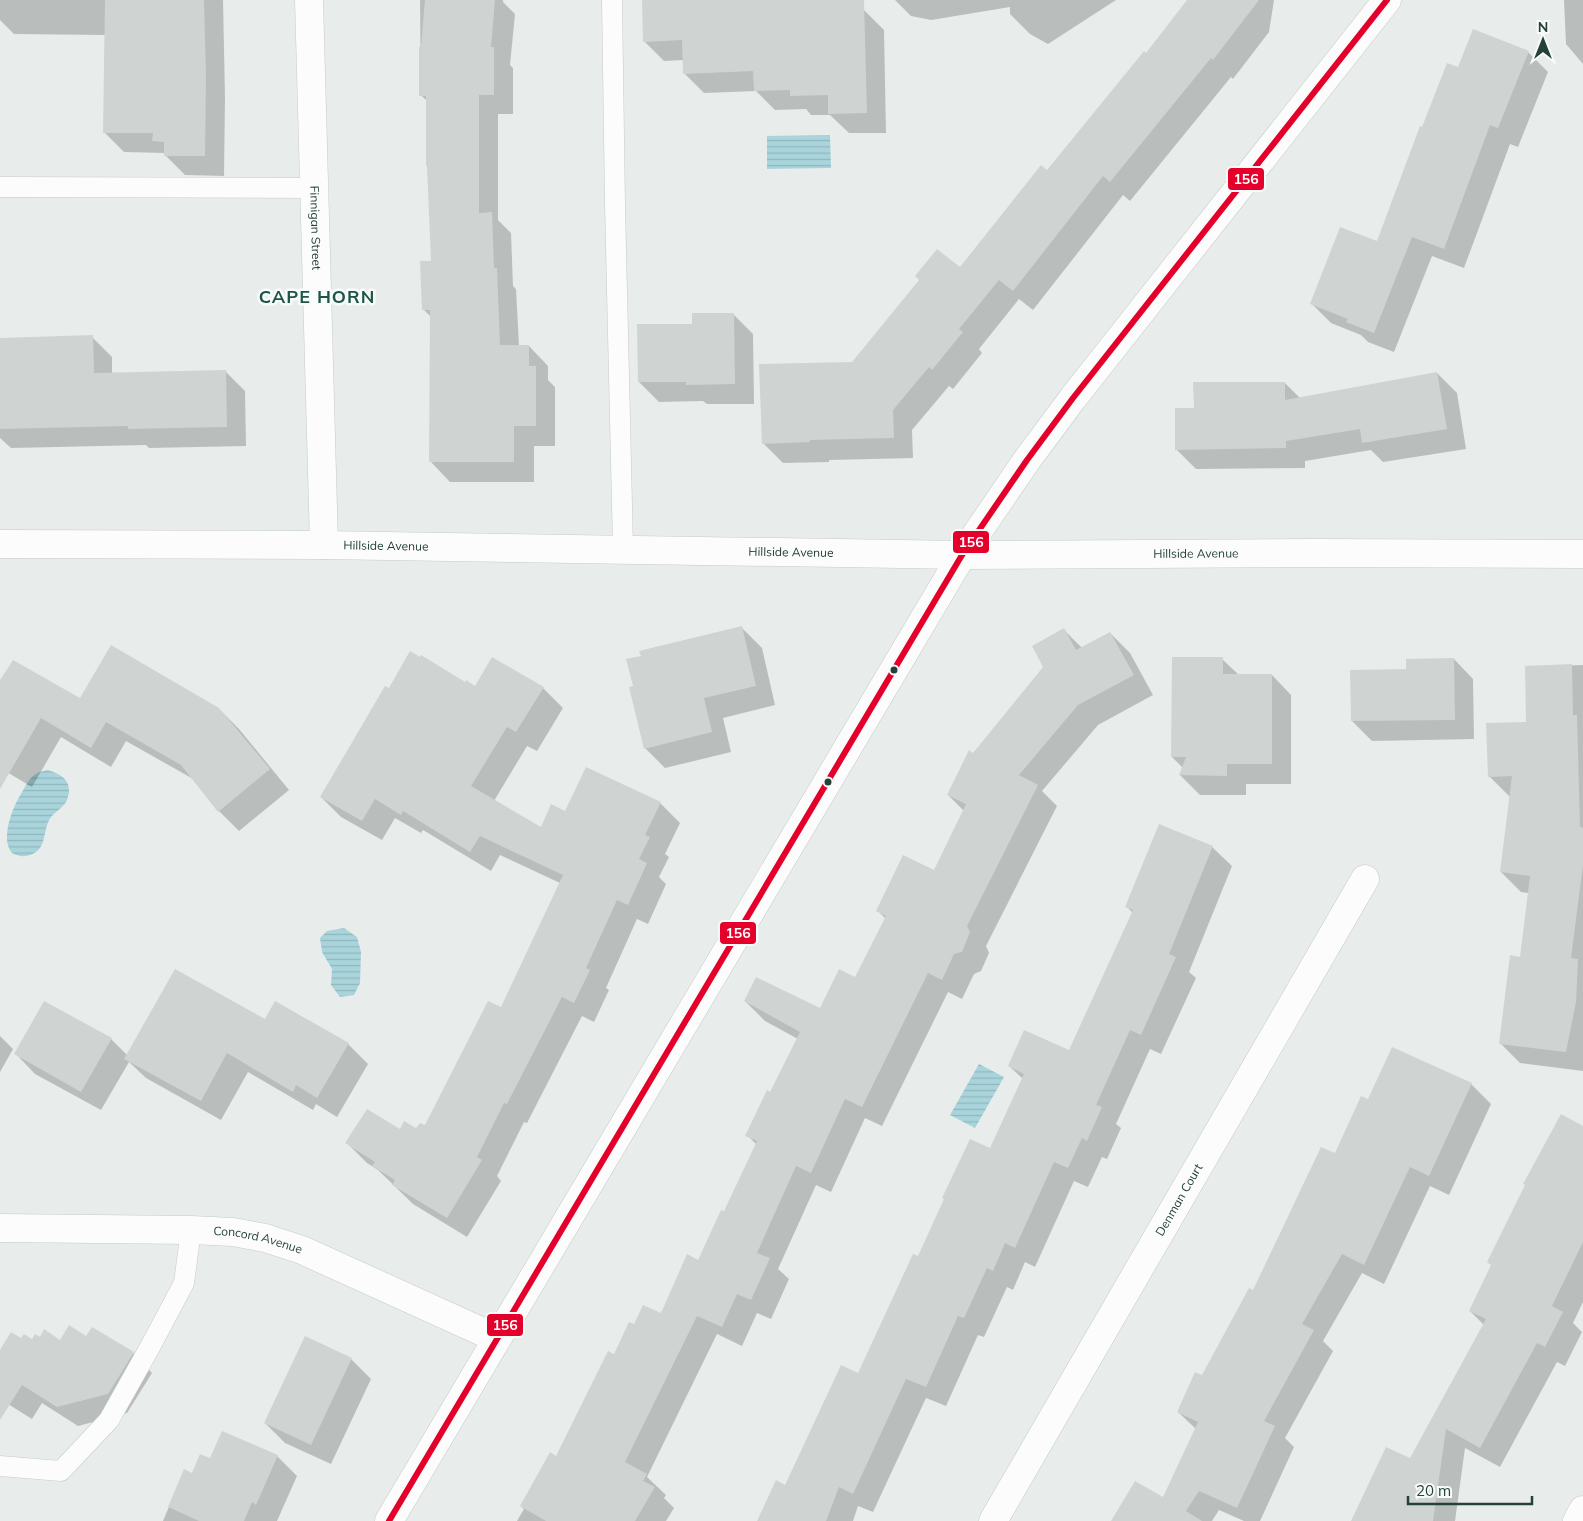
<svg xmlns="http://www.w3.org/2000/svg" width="1583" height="1521" viewBox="0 0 1583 1521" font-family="Mulish,sans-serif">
<defs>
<pattern id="water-rules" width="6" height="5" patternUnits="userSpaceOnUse" patternTransform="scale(1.25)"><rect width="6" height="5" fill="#a9d4db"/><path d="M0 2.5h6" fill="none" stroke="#91b7bd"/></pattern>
</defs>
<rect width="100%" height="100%" fill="#e8edeb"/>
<path fill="url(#water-rules)" d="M830,135l1,33 -64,1v-33z
M48,770c12,4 22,9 21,23 -1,2 -1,5 -2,7 -3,7 -11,11 -16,17 -10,14 -2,35 -25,39 -3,1 -11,-1 -14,-3 -12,-13 0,-45 9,-59 3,-5 6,-12 10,-16 5,-5 10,-7 17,-8z
M344,928l13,9 4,15 -1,31 -6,12 -14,2 -9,-12 1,-16 -10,-17 -2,-14 7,-7z
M979,1064l25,13 -29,51 -25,-13z"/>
<path fill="#0003" d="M0,0h223l2,98 -1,78 -39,-1 -20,-20v-2l-41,-1 -20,-20 1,-97 -91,-1 -14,-14z
M420,0h83v2l12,12 -5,51 3,3v46h-15v106l13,13 2,53 3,3 3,57h10l19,20v14l7,7v59h-21v36h-84l-19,-20v-145l-8,-8 9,-47 -5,-161 -6,-6z
M643,0h170l51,10 20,20 2,103h-37l-19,-18h-19l-5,-6 -31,1 -19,-19 -52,2 -20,-20v-13l-20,1 -20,-20z
M895,0h221l-68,44 -18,-10 -20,-20v-7l-79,13 -20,-4z
M1189,0h85l-5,32 -36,47 -2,-2 -101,124 -7,-6 -90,115 -14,-11 -40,50 3,4 -29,36 -4,-3 -37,44 1,28 -84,2v2l-46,1 -20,-20 197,-174 87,-97 99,-117z
M1564,0h19v64l-17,-20z
M1528,52l20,20 -30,75 -8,-3 -46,124 -32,-12 -38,96 -26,-10 -7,-7 -30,-12 -20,-20 66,-61 46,-114 35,-59z
M733,314l20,20 1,70h-47l-4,-3 -44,1 -20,-20 54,-57z
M92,337l20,20v17l113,-3 20,20 1,55 -97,2 -3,-3 -135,3 -11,-10v-99z
M1437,373l20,20 9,56 -83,13 -12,-12 -66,11v7l-109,1 -20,-20 19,-40 90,-26 15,15z
M742,628l20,20 13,57 -52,13 8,34 -66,16 -20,-20 -11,-61z
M1064,630l18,18 28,-15 20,20 23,42 -55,30 -56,66 15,15 -71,140 3,7 -8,18 -7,3 -12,25 -14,-7 -66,134 -17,-8 -34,74 -15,-7 -38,84 11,10 -18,40 -14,-6 -15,33 -25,-12 -70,143 19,18 -2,3 10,10 -8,13h-149l7,-12 -3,-3 36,-49 58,-102 19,-29 27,-11 38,-53 26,-49 32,-68 -10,-10 24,-41 27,-55 -33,-18 -20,-20 75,8 36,-30 30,-60 -8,-8 56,-40 30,-60 -16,-16 26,-41 70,-87z
M1222,659l17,16h33l19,20v89h-45v11h-46l-20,-20 3,-7 -11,-11z
M1454,659l19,20 1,60 -102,2 -20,-20 56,-51z
M1583,665v406l-63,-8 -19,-19 20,-86 8,-65 -8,-1 -20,-20 9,-76h-1l-20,-20 38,-53 -1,-56z
M465,683l11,4 67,1 20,20 -26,43 -10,-5 -33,55 47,28 24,-16 95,-10 20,20 -15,31 4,3 -10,20 7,7 -18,40 -11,-5 -31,69 3,2 -15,32 -12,-6 -55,107 -3,-1 -27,54 4,5 -34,56 -54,-33 -35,-34 -11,-7 -20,-20 53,-12 17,-1 8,-3 77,-118 58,-126 -60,-28 -9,16 -68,-41 -2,3 -26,-15 -13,22 -41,-23 -20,-20 68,-108z
M0,685l80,15 139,9 20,20 50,61 -50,41 -20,-20 -24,-31 -69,-39 -15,26 -50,-30 -29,50 -32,-19z
M1212,847l20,19 -43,106 7,6 -35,76 -11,-5 -34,75 5,4 -14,31 -5,-2 -14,30 -14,-6 -39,86 -10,-5 -12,28 -6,-3 -23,50 -6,-2 -32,71 -20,-8 -53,114 -15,-6 -5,15h-95l28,-35 72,-111 60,-118 73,-107 32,-71 -14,-13 61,-14 63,-139 -6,-6z
M276,1002l72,42 20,20 -31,53 -21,-13 -3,6 -65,-38 -27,48 -75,-42 -17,-16 -28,48 -66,-36 -19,-20 95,-15 16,16 138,-34z
M0,1036l13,13 -13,23z
M1471,1084l20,20 -42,91 -19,-9 -46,98 -22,-11 -39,68 10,10 -48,87 9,9 -34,74h-16l-25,-11 -7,11h-99l50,-22 33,-70 -18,-17 25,-36 166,-275z
M1583,1128v174l-10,21 9,9 -17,34 -8,-4 -57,105 -35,-19 -10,73h-102l57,-61 74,-135 -14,-14z
M87,1337l46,16 19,20 -25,40 -49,13 -36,-23 -10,16 -32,-20v-47l21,-12 11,1 8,-2 21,3z
M351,1359l20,20 -40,85 -46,-21 -20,-20z
M277,1456l20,20 -20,45h-114l21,-50 9,3 18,-14z"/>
<path fill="#cfd4d2" d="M105,0h99l2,77 -1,79h-41v-14l-12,-1 1,-8h-50z
M425,0h70l-4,47h3v48h-15v118l13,-1 2,56h3l3,77h29v21h7v60h-22v36h-85l1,-152h-8l-2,-49h11l-4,-95h-1v-70h-7v-49h2z
M642,0h222l3,113 -39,1v-19l-38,1v-6l-36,1 -1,-20 -70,3 -1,-34 -39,2z
M1187,0h72l-46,60 -2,-2 -101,124 -7,-6 -90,115 -14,-11 -40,49 4,3 -31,38 -3,-3 -36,43 1,28 -84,2v2l-48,2 -3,-80 93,-2 67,-82 -4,-4 22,-27 23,18 81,-102 6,5 97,-119 2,2z
M1473,29l56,22 -31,77 -8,-3 -46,124 -32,-12 -38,96 -28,-11 2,-3 -38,-15 30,-77 37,14 43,-115 2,1 25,-64 11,4z
M692,313h42l1,71 -49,1v-3h-48l-1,-58h55z
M93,335l1,38 132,-3 1,57 -99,2v-3l-128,3v-91z
M1437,372l10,57 -85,14 -2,-14 -74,12v7l-111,2v-42h19l-1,-26h92v18z
M742,626l14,60 -52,12 8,34 -68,17 -15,-62 4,-1 -7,-27 15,-3 -2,-5z
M1064,628l12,22 34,-18 24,43 -56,30 -59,70 19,10 -71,141 3,6 -8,20 -8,2 -12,26 -14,-7 -66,134 -17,-8 -34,74 -15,-7 -39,87 13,5 -19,42 -14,-6 -15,33 -25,-11 -72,146 22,12 -4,7 12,6 -20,34h-89l-26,-15 30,-54 6,4 52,-105 6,3 15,-32 5,2 9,-19 18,8 26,-59 11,6 23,-50 3,1 33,-70 -12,-5 22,-46 3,2 30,-60 -56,-31 12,-24 64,31 19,-39 16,8 31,-61 -10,-5 27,-56 31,15 32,-66 -19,-9 22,-45 4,3 70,-86 -11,-21z
M111,645l108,63 51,61 -52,43 -37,-47 -75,-43 -15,26 -50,-30 -41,71v-109l13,-20 67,38z
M410,651l10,6 1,-2 44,27 1,-2 9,6 17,-29 52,30 -28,45 -9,-5 -36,59 70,41 10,-23 14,7 21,-44 75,35 -16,33 5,2 -11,22 8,4 -19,42 -11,-5 -31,68 4,2 -16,33 -12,-6 -55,107 -3,-1 -27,54 5,3 -35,58 -55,-33 3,-5 -23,-14 3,-4 -30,-19 22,-34 33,20 4,-8 12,7 4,-5 5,2 63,-124 13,6 62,-132 -83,-39 -10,16 -67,-41 -2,4 -26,-16 -13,22 -42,-24 65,-111 4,2z
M1172,657h51v17h49v90h-45v12l-48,-1 7,-18h-15z
M1454,658l1,62 -104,1 -1,-51 56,-1v-10z
M1572,664l1,51h4l3,112 3,1v37l-12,93 7,1 -2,43 -10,50 -67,-8 11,-89 10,2 10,-81 -30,-4 12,-96 -24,1 -2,-54 40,-1 -1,-56z
M1159,824l54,22 -44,108 7,3 -35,78 -11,-5 -34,75 6,2 -15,34 -5,-3 -14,30 -14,-6 -39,86 -10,-5 -12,28 -6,-3 -23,50 -6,-2 -32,71 -20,-8 -53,115 -14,-7 -13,34h-69l19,-41 9,5 56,-120 17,8 55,-119 5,2 26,-57 -2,-1 28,-59 20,9 34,-74 -16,-8 16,-36 45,20 64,-140 -8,-3z
M175,969l90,50 10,-18 74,42 -32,55 -21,-13 -3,7 -66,-39 -26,48 -77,-42z
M44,1001l68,37 -31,54 -67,-38z
M1392,1047l80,36 -43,93 -19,-9 -46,98 -22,-11 -40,70 12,6 -50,91 11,5 -38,82 -38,-17 -13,20 16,10h-91l24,-40 28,16 35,-75 -21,-10 18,-40 7,3 47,-87 4,2 68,-143 14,6 26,-57 7,3z
M1561,1114l22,12v116l-31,64 11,6 -18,35 -8,-4 -57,105 -34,-19 -13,92h-82l35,-74 24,11 76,-139 -17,-8 22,-46 -4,-3 38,-77 -2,-1z
M69,1325l17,11 6,-9 42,25 -26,42 -51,13 -35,-22 -22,35v-70l11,-18 10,6 3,-4 8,5 3,-5 5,3 4,-8 16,11z
M305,1336l47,22 -41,87 -47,-22z
M222,1431l56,24 -22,50 -4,-3 -8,19h-45l-31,-14 16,-38 8,4 8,-19 10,4z"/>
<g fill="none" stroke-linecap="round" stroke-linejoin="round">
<g stroke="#c5cac8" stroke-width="21">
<path id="lane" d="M612,0l3,205 8,343
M0,187l313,1
M0,1466l61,5 48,-51 41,-73 34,-64 7,-53"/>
</g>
<g stroke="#c5cac8" stroke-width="29">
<g id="street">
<path id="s1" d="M309,0l15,545"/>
<path id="s2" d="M0,544l324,1 638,10 353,-2 268,1"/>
<path id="s3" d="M0,1228l191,2 42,2 32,6 37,12 194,88"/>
<path id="s4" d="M993,1521l372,-642"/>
<path d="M1577,1521l6,-11"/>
</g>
</g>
<g stroke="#c3cbc8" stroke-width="29">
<path id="secondary" d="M389,1521l573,-966 65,-95 46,-62 314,-398"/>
</g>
<use href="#lane" stroke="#fcfcfc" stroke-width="20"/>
<use href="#street" stroke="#fcfcfc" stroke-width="28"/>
<use href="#secondary" stroke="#fcfcfc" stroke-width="28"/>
<g stroke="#f7fbf9" stroke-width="10">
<path id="bus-1" d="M389,1521l573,-966 65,-95 46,-62 314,-398"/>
</g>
<use href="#bus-1" stroke="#e4002b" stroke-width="6"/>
</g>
<g fill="#24423a" stroke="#f7fbf9" stroke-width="2">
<circle cx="894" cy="670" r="4.5"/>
<circle cx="828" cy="782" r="4.5"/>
</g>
<g text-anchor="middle" stroke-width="5" stroke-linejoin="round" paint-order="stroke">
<g font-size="12" fill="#24423a" stroke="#f7fbf9">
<text dy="4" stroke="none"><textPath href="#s1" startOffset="228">Finnigan Street</textPath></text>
<text dy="4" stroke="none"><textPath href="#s2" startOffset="386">Hillside Avenue</textPath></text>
<text dy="4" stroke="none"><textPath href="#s2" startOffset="791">Hillside Avenue</textPath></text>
<text dy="4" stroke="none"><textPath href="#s2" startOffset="1196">Hillside Avenue</textPath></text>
<text dy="4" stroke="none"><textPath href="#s4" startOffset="371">Denman Court</textPath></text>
<text dy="4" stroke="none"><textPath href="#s3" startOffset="259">Concord Avenue</textPath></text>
</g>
<g font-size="18" font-weight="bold" letter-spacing="1" fill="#1f5548" stroke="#f7fbf9">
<text x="317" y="303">CAPE HORN</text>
</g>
</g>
<g stroke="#f7fbf9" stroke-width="2">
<rect x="1227" y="167" width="38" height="24" rx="5" fill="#e4002b"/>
<rect x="952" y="530" width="38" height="24" rx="5" fill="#e4002b"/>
<rect x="719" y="921" width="38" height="24" rx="5" fill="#e4002b"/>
<rect x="486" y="1313" width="38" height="24" rx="5" fill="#e4002b"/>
</g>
<g font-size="14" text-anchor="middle" font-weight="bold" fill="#fff">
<text x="1246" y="184">156</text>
<text x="971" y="547">156</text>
<text x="738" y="938">156</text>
<text x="505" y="1330">156</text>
</g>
<g transform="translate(1543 40)" stroke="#f7fbf9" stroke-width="4" paint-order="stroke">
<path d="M0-4L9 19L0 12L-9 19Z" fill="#24423a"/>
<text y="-8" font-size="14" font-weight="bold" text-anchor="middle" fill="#24423a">N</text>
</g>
<path d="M1408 1496v8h124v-8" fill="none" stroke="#24423a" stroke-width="2.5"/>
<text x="1416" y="1496" font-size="15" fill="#24423a" stroke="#f7fbf9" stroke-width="4" paint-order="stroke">20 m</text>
</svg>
